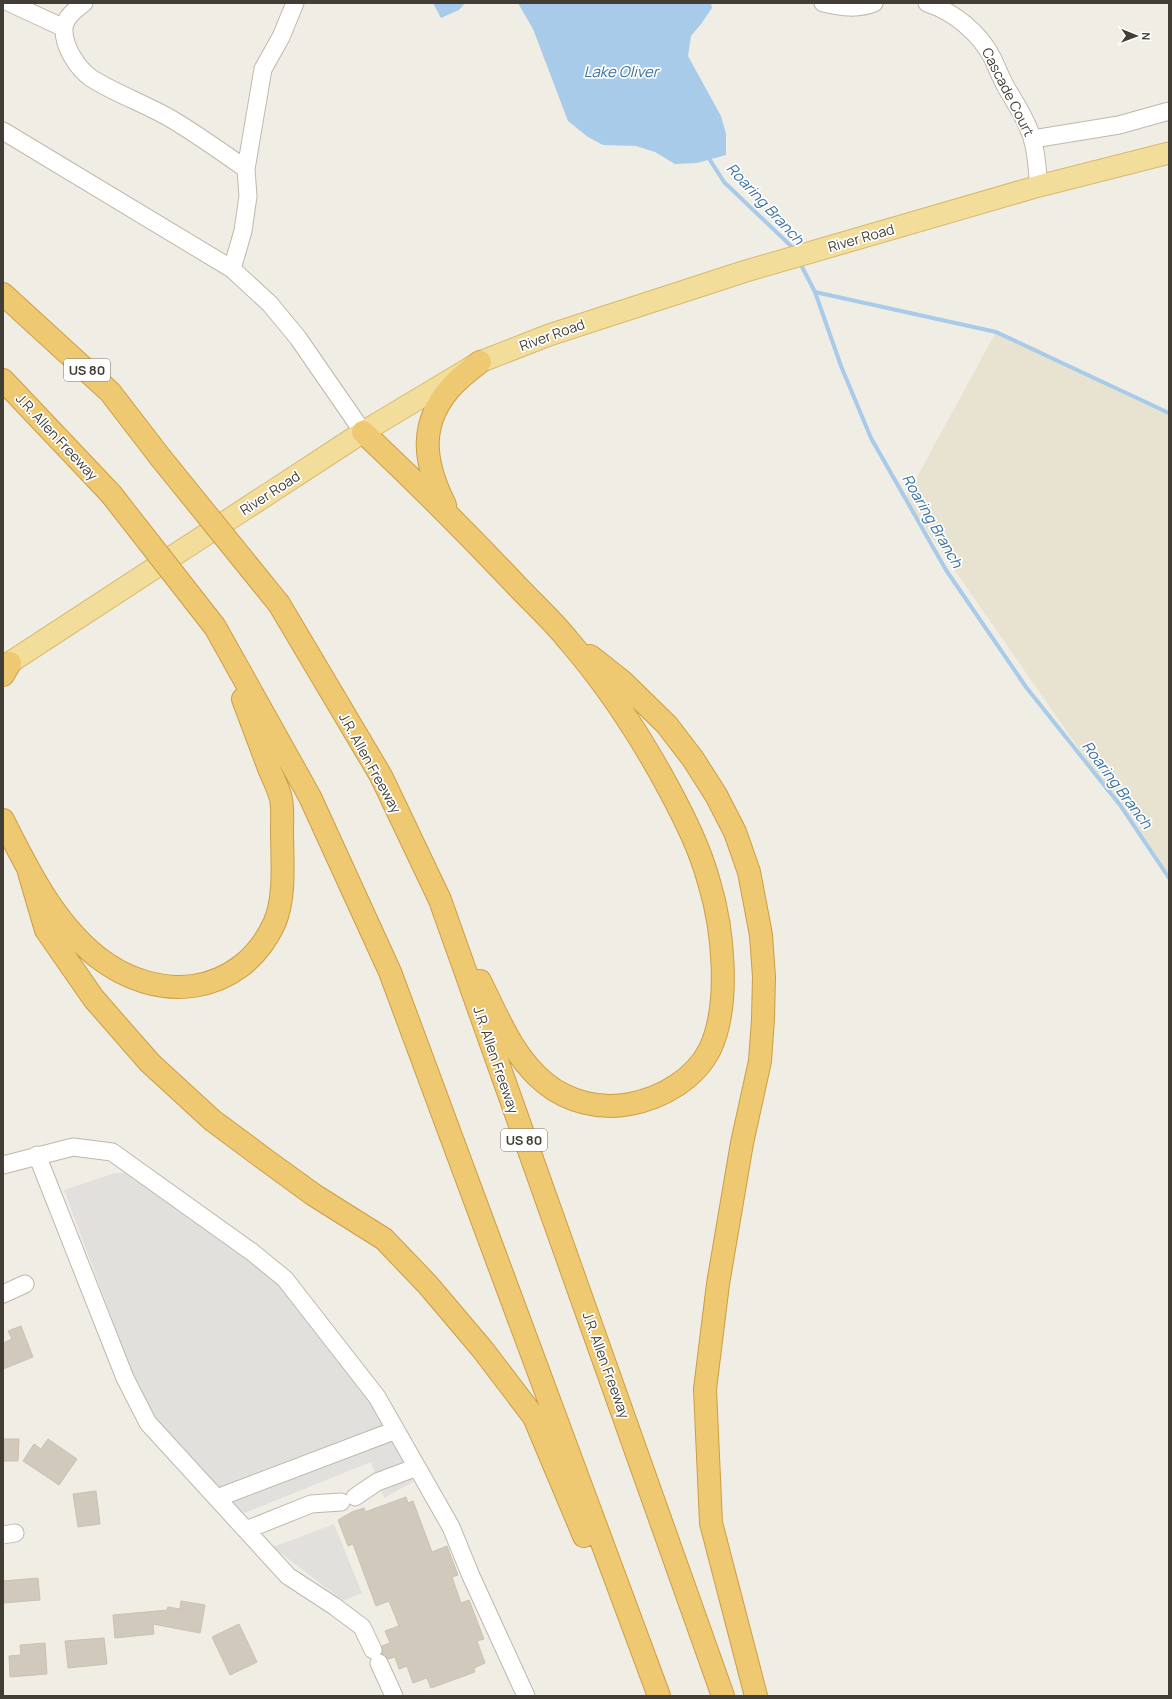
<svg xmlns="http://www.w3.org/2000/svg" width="1172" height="1699" viewBox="0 0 1172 1699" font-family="Manrope,sans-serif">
<rect width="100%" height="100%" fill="#f0ede5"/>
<path fill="#e8e2d0" d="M996,332l40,16 64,34 69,31v465l-264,-379z"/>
<path fill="#e2e0dd" d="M115,1173h15l144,106 111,143 28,60 -29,16 -13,-36 -129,52 -79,-86 -23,-34 -76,-204z
M334,1524l28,69 -19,8 -70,-54z"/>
<path fill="#a7cbe8" d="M433,3h32l-6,7 -18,8z
M518,3h193l1,5 -11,16 -10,12 -3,20 33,60 5,18v21l-29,8 -22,1 -20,-12 -19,-6 -33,-1 -15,-8 -20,-16 -35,-92z"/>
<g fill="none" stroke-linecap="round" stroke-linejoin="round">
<path stroke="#a7cbe8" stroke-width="4" d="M710,160l14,22 67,64 3,5
M799,261l16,31 26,74 30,72 75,132 80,117 94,118 49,73
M815,292l181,40 173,81"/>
</g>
<path fill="#d1c9bc" stroke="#cbc1b0" d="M21,1326l12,31 -30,12v-26l9,-4 -4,-8z
M3,1439h16l-1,22h-15z
M48,1439l29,20 -18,26 -36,-24 11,-17 7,5z
M96,1491l4,33 -22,3 -5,-33z
M406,1497l2,6 5,-2 19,51 15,-6 11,29 -6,2 9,26 8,-3 15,39 -7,2 8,22 -11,5 1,4 -44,16 -4,-10 -14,5 -6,-17 -8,3 -4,-12 -7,2 -6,-5v-8l8,-3 -5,-12 14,-5 -10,-25 -13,5 -23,-62 -5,2 -10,-26 14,-8 12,-4 1,4z
M38,1578l2,22 -37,3v-22z
M181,1601l24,4 -5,28 -47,-9 1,10 -39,4 -2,-23 54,-5 1,-3 12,2z
M239,1624l18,38 -27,13 -18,-38z
M104,1638l3,26 -39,4 -3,-27z
M45,1643l2,31 -37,3 -1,-21 12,-1 -1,-10z"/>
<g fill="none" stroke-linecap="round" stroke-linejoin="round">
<g stroke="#beb8ac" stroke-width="19">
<path id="minor" d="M10,3l54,25
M84,3c-8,6 -19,14 -20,25 -1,18 13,40 27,50 25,16 55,26 82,42 25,15 49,32 73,49
M823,3c18,4 34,7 51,0
M927,3c27,9 53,30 66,56 4,9 8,19 13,28 9,16 21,33 26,51 5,15 5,33 7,48
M3,131l229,138 38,35 28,34 65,94
M1033,139l86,-14 50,-14
M232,269l11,-38 5,-35 -2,-27 17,-100 18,-32 14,-34
M37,1155l88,223 23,45 140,153 46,30 28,21 11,23
M3,1165l70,-18 39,5 140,100 33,27 92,118 74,130 20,49 55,120
M3,1294l22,-10
M355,1497l22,-15 40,-15
M217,1498l179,-68
M246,1530l65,-26 30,-2
M3,1535l12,-2
M379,1663l15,33"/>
</g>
<g stroke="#d6ba6d" stroke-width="23">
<path id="major" d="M3,667l360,-235 117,-70 69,-27 197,-64 293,-85 130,-33"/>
</g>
<g stroke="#cc9e43" stroke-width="24">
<path id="highway" d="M3,294l107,98 50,65
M3,380l108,114
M363,432c53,50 104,101 154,154 17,18 36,35 51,54 39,45 73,97 101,149 16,30 31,60 40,93 14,46 22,122 1,167 -15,30 -48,49 -80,55 -29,6 -62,-2 -85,-21 -32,-26 -47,-66 -65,-102
M445,505c-22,-44 -27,-83 9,-121 8,-8 17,-15 26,-22
M279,604l102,172 59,124 283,796
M215,627l95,170 80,175 269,724
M590,656l33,26 44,43 26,34 23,36 19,37 14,40 12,63 3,42 -1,42 -3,42 -18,82 -24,141 -13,105 6,134 45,173
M3,675l7,-12
M3,820c24,48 50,101 93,136 60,48 143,42 178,-32 12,-26 8,-66 8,-94 0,-10 1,-21 -1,-31 -2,-9 -7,-19 -11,-28 -9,-24 -18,-48 -27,-72
M29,872l17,58 48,69 56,64 62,57 51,38 51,37 70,44 44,46 55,65 51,67 50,119"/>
</g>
<use href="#minor" stroke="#fff" stroke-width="17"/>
<use href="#major" stroke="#f3dd9b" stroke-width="21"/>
<use href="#highway" stroke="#efc972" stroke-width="22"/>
<g stroke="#cc9e43" stroke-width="24" stroke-linecap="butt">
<path id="highway-bridge" d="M160,457l119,147
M111,494l104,133"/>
</g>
<use href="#highway-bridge" stroke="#efc972" stroke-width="22"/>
</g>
<g text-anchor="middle" stroke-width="3.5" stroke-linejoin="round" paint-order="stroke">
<g fill="#fff" stroke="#7b7872" stroke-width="1">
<rect x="64" y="359" width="46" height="22" rx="3"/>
<rect x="501" y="1129" width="46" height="22" rx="3"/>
</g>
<g font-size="13" font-weight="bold" fill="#423e35">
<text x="87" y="375">US 80</text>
<text x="524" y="1145">US 80</text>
</g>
<g font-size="14" fill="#423e35" stroke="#fff">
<text transform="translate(1008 92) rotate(63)" y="5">Cascade Court</text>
<text transform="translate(861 238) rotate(-16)" y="5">River Road</text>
<text transform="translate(552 335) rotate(-20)" y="5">River Road</text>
<text transform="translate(57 437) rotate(47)" y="5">J.R. Allen Freeway</text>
<text transform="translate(270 493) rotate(-33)" y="5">River Road</text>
<text transform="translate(370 763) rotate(61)" y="5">J.R. Allen Freeway</text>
<text transform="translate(496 1060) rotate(71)" y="5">J.R. Allen Freeway</text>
<text transform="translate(606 1365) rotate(70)" y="5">J.R. Allen Freeway</text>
</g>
<g font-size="15" font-style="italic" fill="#3a73a2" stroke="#fff">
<text x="621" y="77">Lake Oliver</text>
<text transform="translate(765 204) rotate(47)" y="5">Roaring Branch</text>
<text transform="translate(932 521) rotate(60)" y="5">Roaring Branch</text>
<text transform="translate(1117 785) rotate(53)" y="5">Roaring Branch</text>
</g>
</g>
<rect width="1172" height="1699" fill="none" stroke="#423e35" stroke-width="8"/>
<g transform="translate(1136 36) rotate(91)" stroke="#ffffff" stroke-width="3" paint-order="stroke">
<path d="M0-3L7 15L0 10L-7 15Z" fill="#423e35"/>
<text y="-6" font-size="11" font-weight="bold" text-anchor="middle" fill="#423e35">N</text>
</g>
</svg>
